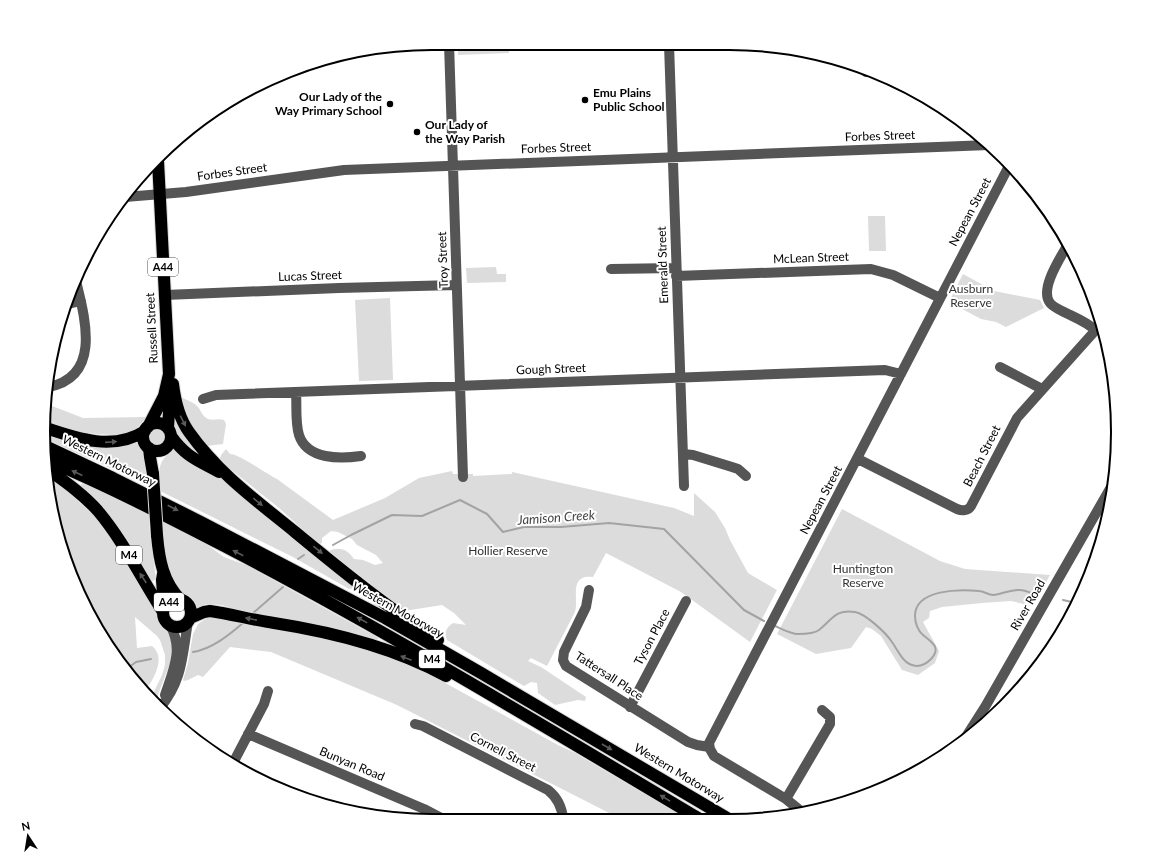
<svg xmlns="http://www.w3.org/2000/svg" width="1161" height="864" viewBox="0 0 1161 864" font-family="Lato,sans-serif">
<rect width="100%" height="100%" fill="#fff"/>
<path fill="#dcdcdc" d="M458,43h51v10l-51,2z
M868,216h17l1,35h-17z
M496,267l1,7h9v8l-39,1 -1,-15z
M963,274l31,17 46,9 4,8 -38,19 -10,-5 -15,-3 -32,-17z
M390,298l3,82 -34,1 -4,-81z
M181,397c5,3 13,5 17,10 3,4 5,10 10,12 5,2 10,-1 16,1l2,4 -3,20 -17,2 -16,-23 -5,-10z
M47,404l36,14 64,-1 -14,15 -16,3 -36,-2 -35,-11z
M172,414l42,51 -18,-10 -16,-14 -8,-13z
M149 437a8 8 0 1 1 16 0a8 8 0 1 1-16 0Z
M45,433l91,7c11,16 11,27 12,45l-100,-45 -3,-2z
M174,449l40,23 141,114 -1,2 -5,1 -56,-32 -133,-66c-1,-20 -4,-29 14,-42z
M226,449l4,5c7,-1 37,20 47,25l56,41 52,-22 34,-20 33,-7 1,3h20v2l39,-2v-2l162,36 20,8v-23l21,19 10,16 5,12 18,33 29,17 -27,52 -69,-50 -75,-39 -13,24c-25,-3 -14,22 -18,35l-28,54 -16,-8 -3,3 13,6 45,30 -1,4 -7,-1 -23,5 -17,-12 -1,-10 -6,-1 -7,4 -77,-46c-3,-8 -1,-12 6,-17l13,2 -12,-12 -12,-8 -38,6 -75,-60c11,-5 19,-1 25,8l9,1 12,5 8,-2 -7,-8 -19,-10 -5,-6 -14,-7 -7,-1 -9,7v5l-3,1 -40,-36 -55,-44 -4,-6 1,-3z
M48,477l18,13 28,26 14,16 46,76 6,15 10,11 2,7 -1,20 -12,31 -3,12 -5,-6 11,-23 3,-10v-10l-5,-15 -3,-4 -22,-19 2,31 15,-2c15,12 1,33 -7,46l-22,-23 -59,-112z
M83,482l67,33 -1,11 7,53 -5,3 -72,-95z
M842,509l98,52 25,8 85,6 -17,31 -22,-5 -29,2 -40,4 -12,4 -1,7 -6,4 16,29 -4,12 -17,12 -16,-5 -21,-34 -9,-7 -6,-2 -15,21 -35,6 -39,-20z
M161,519l45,25 18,13 22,8 125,69 7,4 -1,4 -140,-32 -15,-5 -17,-1 -3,3 -8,1c-5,-10 -14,-11 -18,-18 -4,-7 -3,-12 -8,-18z
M215,617l88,15 47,12 43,14 34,15 131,72 17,8 110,65 -64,1 -224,-114 -126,-53 -41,-5 -27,30 -5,-2 -10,5 -4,1 -1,-1 5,-17 5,-29 5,-10 9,-6z"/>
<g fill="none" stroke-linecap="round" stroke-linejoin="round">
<path stroke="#a3a3a3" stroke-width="2" d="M333,545l18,-10 41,-20 30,1 38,-16 27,14 16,18 21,-5h37l48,-4 55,6 80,81 20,11
M298,559l6,-4
M1063,600l13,3
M252,614l31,-27
M775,626c7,3 16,8 23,8 6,0 17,-1 21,-4 14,-11 16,-21 36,-18 11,2 31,21 37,30 7,10 12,24 25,24 5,0 10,-3 14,-7 11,-12 0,-17 -8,-24 -5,-4 -8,-12 -8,-19 0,-27 45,-27 64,-25 5,0 9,4 14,4 9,-1 19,-6 27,-5 5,0 10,3 15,4
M193,652c19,-3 36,-17 50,-29
M125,670l11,-8 15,-3"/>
<g stroke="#dbdbdb" stroke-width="14">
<path id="highway" d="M173,384c2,17 6,34 16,48 29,41 68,69 106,100 46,38 93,76 143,108
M143 437a14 14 0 1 1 28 0a14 14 0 1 1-28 0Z
M148,427l16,-31 5,-22 -11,-213
M46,428c32,11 68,23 99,3
M168,428l2,-32
M171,436c15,21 26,24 48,36
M45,446l68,32 90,45 182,95 96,55 246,145
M149,448l1,9 3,17
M44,459c62,26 122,57 182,88 161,84 316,178 472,271
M46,468c18,13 37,26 52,43 26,31 43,67 65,101
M157,535c2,24 6,48 24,65
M163,574l-1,6 2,27
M163 613a14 14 0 1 1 28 0a14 14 0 1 1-28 0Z
M190,618l14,-6 6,-1c22,3 42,9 64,12 58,9 119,24 172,53"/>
</g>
<path stroke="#555" stroke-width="10" d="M449,43l14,434
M669,44l15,442
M669,44h20
M860,67l6,5 5,-2
M125,197l61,-5 158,-22 645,-25
M1068,244c-7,13 -29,45 -18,59 4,5 11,7 16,10 10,5 21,9 29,17
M611,269l65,-1
M676,276l195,-7 22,6 47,23
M165,295l174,-7 117,-3
M68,304l13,-3
M1000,367l42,22
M48,387c54,-10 37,-69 28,-106
M296,392c1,14 -1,30 3,43 8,25 42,24 62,21
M203,399l13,-4 669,-25 16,4
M683,454l10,1 39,12 6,2 8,7
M858,459l99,50c5,2 11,2 14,-3l46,-88 85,-95
M589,590l-3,17 -22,45 -1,8 3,6 122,76 9,3 12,2
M165,695c8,-24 19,-46 5,-70
M630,707l56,-106
M160,708c23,-28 22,-52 28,-86
M415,724l8,2 125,64c10,8 14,17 15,29
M248,734l176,75 21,11
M962,743l23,-36 130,-227
M232,765l32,-61 4,-13
M786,799l44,-75v-7l-8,-7
M802,812l-16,-13 -72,-43 -4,-7 -1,-6 301,-579"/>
<use href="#highway" stroke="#000" stroke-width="12"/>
<g stroke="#dbdbdb" stroke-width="14" stroke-linecap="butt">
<path id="highway-bridge" d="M153,474l4,61"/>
</g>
<use href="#highway-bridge" stroke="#000" stroke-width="12"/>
</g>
<defs><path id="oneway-solid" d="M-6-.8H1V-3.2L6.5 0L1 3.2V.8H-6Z"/></defs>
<g fill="#595959">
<use href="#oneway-solid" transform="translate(183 421) rotate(63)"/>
<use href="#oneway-solid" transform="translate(111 442) rotate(-4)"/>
<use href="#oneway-solid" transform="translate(77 473) rotate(-155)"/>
<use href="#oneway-solid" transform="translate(258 502) rotate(39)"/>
<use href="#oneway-solid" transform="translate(173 508) rotate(27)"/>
<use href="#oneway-solid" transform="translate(318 550) rotate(39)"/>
<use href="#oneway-solid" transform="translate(238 553) rotate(-153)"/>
<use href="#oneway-solid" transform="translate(143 578) rotate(-123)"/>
<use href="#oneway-solid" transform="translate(251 619) rotate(-169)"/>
<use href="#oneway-solid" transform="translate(362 620) rotate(-151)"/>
<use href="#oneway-solid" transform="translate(406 658) rotate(-159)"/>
<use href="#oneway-solid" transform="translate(607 747) rotate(30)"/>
<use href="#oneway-solid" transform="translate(665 798) rotate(-149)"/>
</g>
<g fill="#000" stroke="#fff" stroke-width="1.5">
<circle cx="585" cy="100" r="4"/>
<circle cx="390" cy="104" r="4"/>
<circle cx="417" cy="132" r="4"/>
</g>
<g text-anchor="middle" stroke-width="4" stroke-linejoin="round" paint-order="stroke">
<g fill="#fff" stroke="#4c4c4c" stroke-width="1">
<rect x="148" y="258" width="30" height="18" rx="3"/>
<rect x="116" y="546" width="26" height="18" rx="3"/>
<rect x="154" y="593" width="30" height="18" rx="3"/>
<rect x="419" y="650" width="26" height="18" rx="3"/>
</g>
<g font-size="11" font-weight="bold" fill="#000">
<text x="163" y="271">A44</text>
<text x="129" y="559">M4</text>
<text x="169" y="606">A44</text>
<text x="432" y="663">M4</text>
</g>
<g font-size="12" font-weight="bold" fill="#000" stroke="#fff" text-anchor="start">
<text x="593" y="97">Emu Plains<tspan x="593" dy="14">Public School</tspan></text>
<text x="382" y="101" text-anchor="end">Our Lady of the<tspan x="382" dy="14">Way Primary School</tspan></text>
<text x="425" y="129">Our Lady of<tspan x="425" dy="14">the Way Parish</tspan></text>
</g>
<g font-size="12" fill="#000" stroke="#fff">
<text transform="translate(880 136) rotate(-2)" y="4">Forbes Street</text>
<text transform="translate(556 148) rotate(-2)" y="4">Forbes Street</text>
<text transform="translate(232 172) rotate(-8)" y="4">Forbes Street</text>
<text transform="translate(970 212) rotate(-62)" y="4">Nepean Street</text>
<text transform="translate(811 258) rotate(-2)" y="4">McLean Street</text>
<text transform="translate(443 260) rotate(-92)" y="4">Troy Street</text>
<text transform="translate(663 265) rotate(-92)" y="4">Emerald Street</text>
<text transform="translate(310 276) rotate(-2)" y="4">Lucas Street</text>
<text transform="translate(152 328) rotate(-93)" y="4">Russell Street</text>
<text transform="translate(551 369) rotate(-2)" y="4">Gough Street</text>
<text transform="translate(982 456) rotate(-63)" y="4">Beach Street</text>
<text transform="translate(109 461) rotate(26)" y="4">Western Motorway</text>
<text transform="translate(821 500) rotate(-62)" y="4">Nepean Street</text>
<text transform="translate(1028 605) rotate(-60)" y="4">River Road</text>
<text transform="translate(398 610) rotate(29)" y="4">Western Motorway</text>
<text transform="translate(652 637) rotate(-62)" y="4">Tyson Place</text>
<text transform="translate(609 676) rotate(33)" y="4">Tattersall Place</text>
<text transform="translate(503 752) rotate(27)" y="4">Cornell Street</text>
<text transform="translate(352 764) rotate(23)" y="4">Bunyan Road</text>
<text transform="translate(679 773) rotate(31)" y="4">Western Motorway</text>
</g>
<g font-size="12" fill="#333" stroke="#fff">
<text x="971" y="293">Ausburn<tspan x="971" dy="14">Reserve</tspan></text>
<text x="508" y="555">Hollier Reserve</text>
<text x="863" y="573">Huntington<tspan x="863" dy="14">Reserve</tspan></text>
</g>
<g font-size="13" font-style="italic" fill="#444" stroke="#fff">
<text transform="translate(556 517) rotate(-4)" y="5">Jamison Creek</text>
</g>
</g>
<path d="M0 0H1161V864H0ZM432 50H729A382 382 0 0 1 1111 432V432A382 382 0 0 1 729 814H432A382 382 0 0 1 50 432V432A382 382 0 0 1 432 50Z" fill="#fff" fill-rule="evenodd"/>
<path fill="none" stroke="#000" stroke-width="2" d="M432 50H729A382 382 0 0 1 1111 432V432A382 382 0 0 1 729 814H432A382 382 0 0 1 50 432V432A382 382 0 0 1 432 50Z"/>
<g transform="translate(28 836) rotate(348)" stroke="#ffffff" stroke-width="3" paint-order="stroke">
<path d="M0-3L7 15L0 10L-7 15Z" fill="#000000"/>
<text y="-6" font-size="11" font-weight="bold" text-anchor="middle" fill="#000000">N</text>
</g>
</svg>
